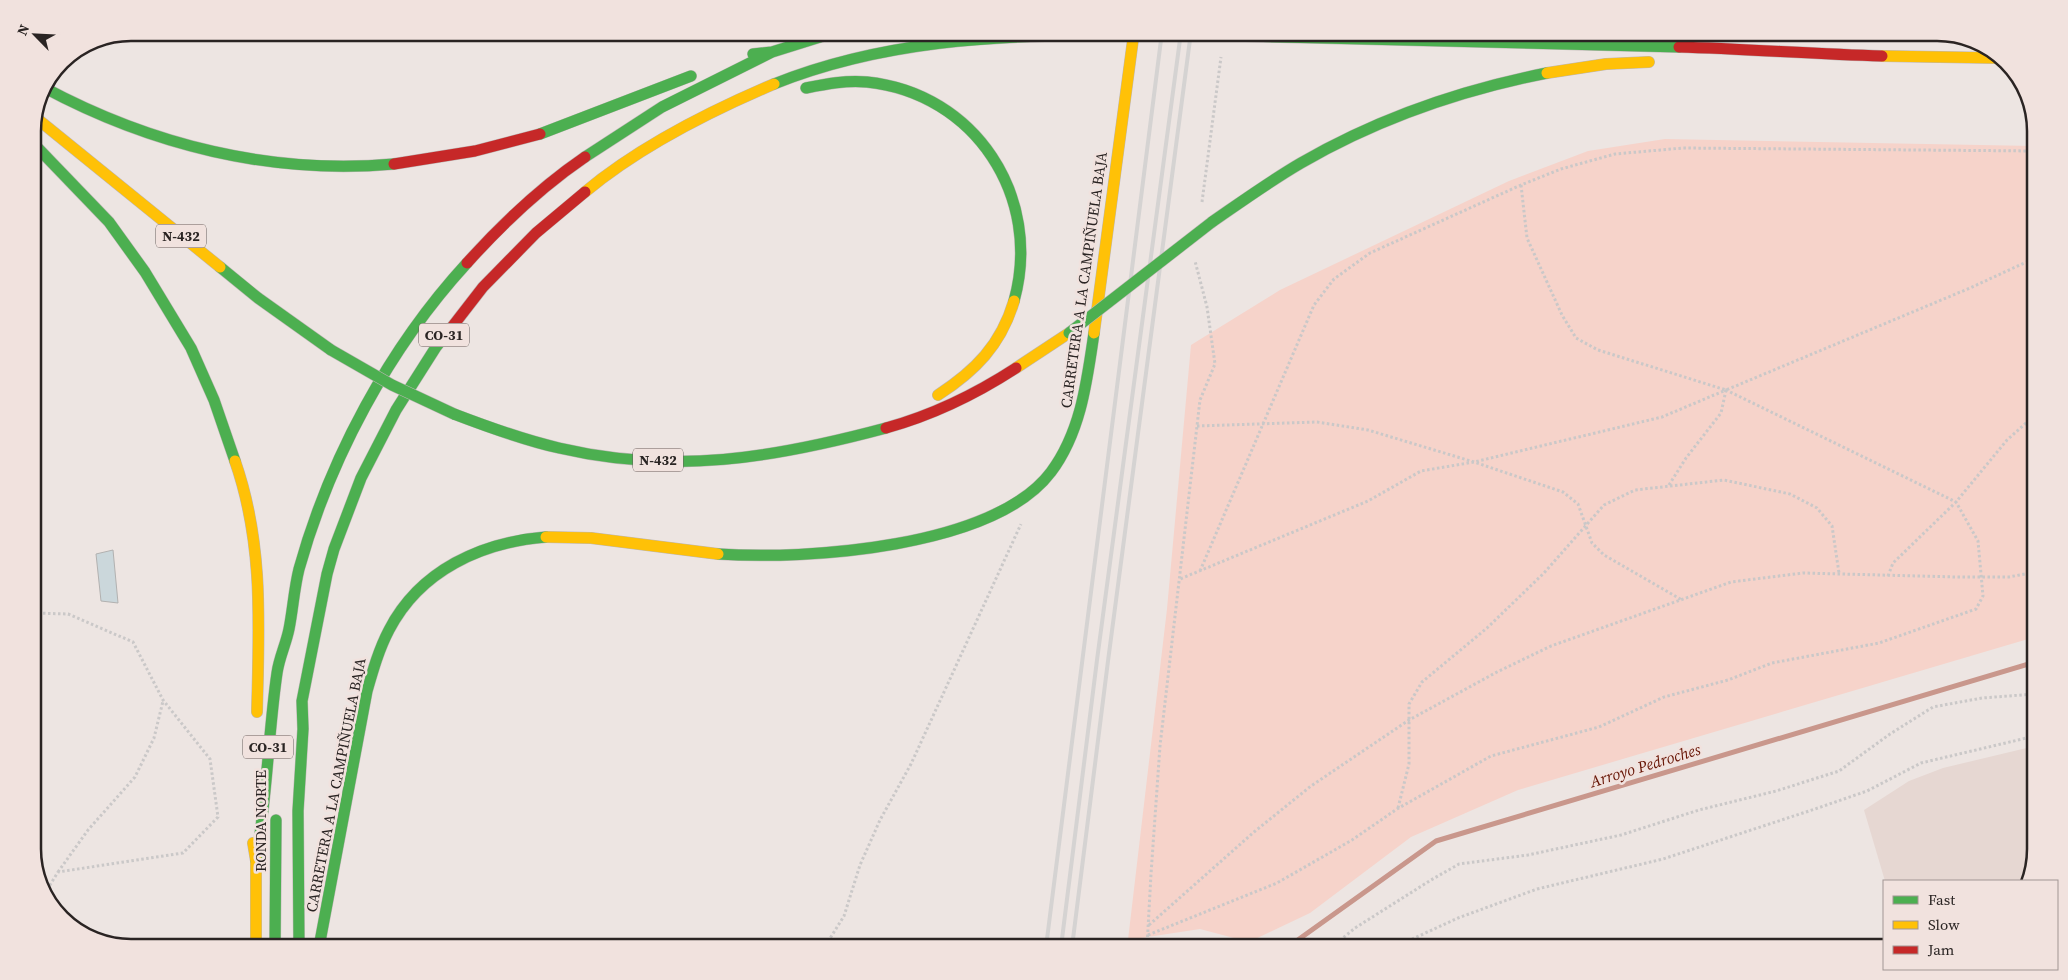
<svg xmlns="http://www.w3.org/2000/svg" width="2068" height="980" viewBox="0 0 2068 980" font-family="'Source Serif 4',serif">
<rect width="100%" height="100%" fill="#ede5e2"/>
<path fill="#e6d7d2" d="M2035,746v103l-6,32h-144l-21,-71 45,-29 34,-13z"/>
<path fill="#f6d3ca" d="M1665,139l370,7v491l-517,153 -107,47 -101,76 -61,29 -49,-13 -72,11 39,-331 24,-264 89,-55 229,-109 79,-30z"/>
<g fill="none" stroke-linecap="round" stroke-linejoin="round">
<path stroke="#c9978c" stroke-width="5" d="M1288,947l148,-106 599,-179"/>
</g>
<path fill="#cbd7db" stroke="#b2b1b0" d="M113,550l5,53 -17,-2 -5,-47z"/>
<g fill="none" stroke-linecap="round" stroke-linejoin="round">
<g stroke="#bcb6b4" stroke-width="12">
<path id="fast" d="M1245,36l434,11
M753,54l19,-2 64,-20
M774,84c107,-43 222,-49 335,-49
M43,87c108,58 228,88 351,77
M806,88c20,-4 40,-8 61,-6 108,11 176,115 147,219
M540,134l151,-58
M33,143l76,79 36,50 46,76 23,52 21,61
M585,157l77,-50 110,-55
M1212,222c29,-20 58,-41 89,-59 76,-44 160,-73 246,-90
M220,267l38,31 73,52
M454,414c34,13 69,26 105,34 115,27 215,10 327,-20
M718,554c88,6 276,-6 333,-82 30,-40 36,-91 43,-139
M256,861c11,-62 12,-126 21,-188 2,-15 9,-29 12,-44 4,-20 5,-40 10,-60 31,-111 90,-221 168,-306
M275,947l1,-127
M299,947l-1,-136 5,-82 -1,-28 25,-127 7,-25 27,-71 35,-68 40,-63 16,-20
M319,947l48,-256c6,-21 12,-42 22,-61 31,-60 93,-88 157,-93"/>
</g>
<g stroke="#bcb6b4" stroke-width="12">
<path id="slow" d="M1882,56l115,2
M1547,73l59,-9 43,-2
M35,117l185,150
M585,192c55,-46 123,-80 189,-108
M1094,333l40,-301
M1016,368l53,-35
M938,395c37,-24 63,-50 76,-94
M235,461c29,83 24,165 22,251
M546,537l45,1 127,16
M253,843l3,18v86"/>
</g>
<g stroke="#bcb6b4" stroke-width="12">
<path id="jam" d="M1679,47c68,2 135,7 203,9
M394,164l81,-13 65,-17
M467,263c36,-40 74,-76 118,-106
M452,327l31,-40 53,-54 49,-41
M886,428c47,-13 90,-34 130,-60"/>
</g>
<path stroke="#cac8c8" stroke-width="3" stroke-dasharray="2.5 2.5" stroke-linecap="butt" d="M1521,185l6,53 35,77 14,23 22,12 128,40 244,-102 65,-30
M1202,202l19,-145
M1197,426l120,-4 51,8 106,32 89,30 15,12 14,39 12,12 78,45
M1669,485l17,-27 35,-45 5,-23
M1200,571l114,-266 20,-26 36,-26 151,-68 40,-16 54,-15 68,-6 352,3
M1888,576l5,-13 63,-61 51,-62 28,-25
M33,613l35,1 65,28 30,58 47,59 8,58 -35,36 -125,19 -13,21
M1398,808l11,-44v-60l13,-22 65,-54 57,-55 60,-68 31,-15 89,-10 66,14 27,14 15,18 7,47
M58,872l30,-42 47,-53 19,-39 9,-37
M1149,925l105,-93 57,-46 98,-66 88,-48 54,-26 180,-64 72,-9 154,4h52l26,-5
M1148,935l129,-52 75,-43 45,-31 94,-53 108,-29 65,-30 64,-17 44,-17 107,-20 97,-34 7,-13 -5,-55 -22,-39 -230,-112 -64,27 -188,45 -53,9 -53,30 -188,78
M819,947l10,-7 15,-24 16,-51 20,-45 31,-56 110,-240
M1147,947l4,-73 9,-128 40,-346 15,-36 -8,-57 -12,-46
M1332,947l23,-19 76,-48 28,-16 69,-9 93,-20 78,-25 77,-19 63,-20 51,-37 43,-27 49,-9 53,-4
M1399,947l9,-6 50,-23 79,-29 126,-30 152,-50 52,-18 54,-28 114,-27"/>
<use href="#fast" stroke="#4caf50" stroke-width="11"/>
<use href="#slow" stroke="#ffc107" stroke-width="11"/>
<use href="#jam" stroke="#c62828" stroke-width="11"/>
<path stroke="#d5d3d2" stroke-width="4" d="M1046,947l116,-915
M1061,947l36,-287 84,-628
M1072,947l36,-286 83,-629"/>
<g stroke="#bcb6b4" stroke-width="12" stroke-linecap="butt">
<path id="fast-bridge" d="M1069,333l143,-111
M331,350l61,35 62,29"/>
</g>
<g stroke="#bcb6b4" stroke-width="12" stroke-linecap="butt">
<path id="jam-bridge" d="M1109,35l136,1"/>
</g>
<use href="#fast-bridge" stroke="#4caf50" stroke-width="11"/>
<use href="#jam-bridge" stroke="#c62828" stroke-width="11"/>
</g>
<g text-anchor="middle" stroke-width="5" stroke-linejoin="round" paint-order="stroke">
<g fill="#f1e2de" stroke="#665d5b" stroke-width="1">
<rect x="156" y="224.5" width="50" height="23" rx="4"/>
<rect x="419" y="323.5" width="50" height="23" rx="4"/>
<rect x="633" y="448.5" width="50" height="23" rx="4"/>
<rect x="243" y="735.5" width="50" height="23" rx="4"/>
</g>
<g font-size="14" font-weight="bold" fill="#2a2423">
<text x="181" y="241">N-432</text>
<text x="444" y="340">CO-31</text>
<text x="658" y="465">N-432</text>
<text x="268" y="752">CO-31</text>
</g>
<g font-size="15" fill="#2a2423" stroke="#f1e2de">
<text transform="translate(1084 280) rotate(-82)" y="5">CARRETERA A LA CAMPIÑUELA BAJA</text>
<text transform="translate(336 785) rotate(-79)" y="5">CARRETERA A LA CAMPIÑUELA BAJA</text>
<text transform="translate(261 821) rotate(-90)" y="5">RONDA NORTE</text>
</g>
<g font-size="16" font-style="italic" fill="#661404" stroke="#f1e2de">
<text transform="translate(1645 765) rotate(-17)" y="6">Arroyo Pedroches</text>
</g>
</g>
<path d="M0 0H2068V980H0ZM131 41H1937A90 90 0 0 1 2027 131V849A90 90 0 0 1 1937 939H131A90 90 0 0 1 41 849V131A90 90 0 0 1 131 41Z" fill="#f1e2de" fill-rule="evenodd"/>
<path fill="none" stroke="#2a2423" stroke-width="2.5" d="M131 41H1937A90 90 0 0 1 2027 131V849A90 90 0 0 1 1937 939H131A90 90 0 0 1 41 849V131A90 90 0 0 1 131 41Z"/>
<rect x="1883" y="880" width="175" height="90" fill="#f1e2de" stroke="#a19693"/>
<rect x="1893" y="896" width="25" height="8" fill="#4caf50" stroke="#a19693"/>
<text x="1928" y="905" font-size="15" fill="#2a2423">Fast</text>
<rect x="1893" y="921" width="25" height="8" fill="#ffc107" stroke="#a19693"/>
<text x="1928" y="930" font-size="15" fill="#2a2423">Slow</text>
<rect x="1893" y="946" width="25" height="8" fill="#c62828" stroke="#a19693"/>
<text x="1928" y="955" font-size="15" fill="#2a2423">Jam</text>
<g transform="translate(35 35) rotate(294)" stroke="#f1e2de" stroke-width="4" paint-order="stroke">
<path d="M0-4L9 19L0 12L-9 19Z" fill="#2a2423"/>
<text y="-8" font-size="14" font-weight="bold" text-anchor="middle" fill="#2a2423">N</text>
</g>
</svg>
